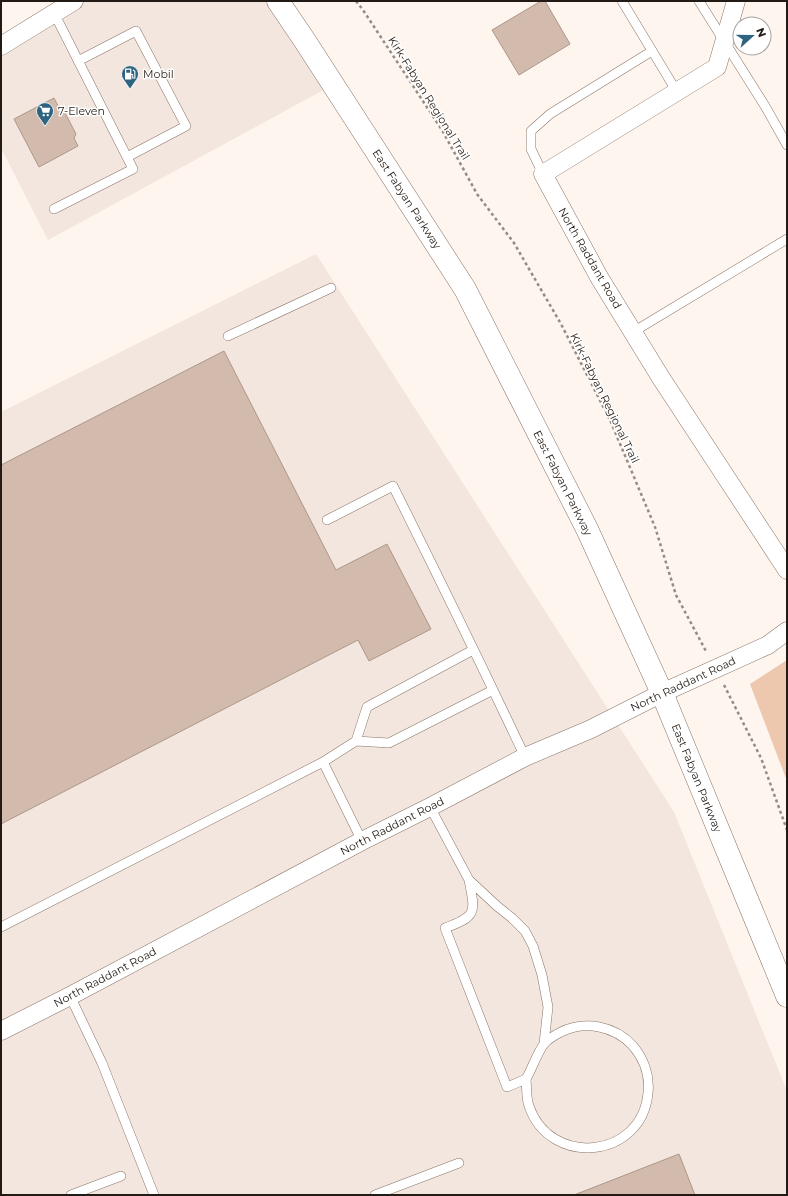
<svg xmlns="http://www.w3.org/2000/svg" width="788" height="1196" viewBox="0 0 788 1196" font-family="Montserrat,sans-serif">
<rect width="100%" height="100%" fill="#fff5ef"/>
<path fill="#f2e6de" d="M83,1h189l57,86 -281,153 -47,-92v-96z
M316,254l358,558 113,279v104h-786v-783z"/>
<path fill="#eec7af" d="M787,660v121l-37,-97z"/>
<path fill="#d2baac" stroke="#ae9789" d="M541,1h4l25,43 -51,31 -27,-45z
M54,98l4,8 4,1 14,27 -2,4 4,8 -39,21 -25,-48z
M224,351l112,219 51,-26 44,85 -62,32 -11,-21 -357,184v-359z
M679,1154l16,41h-121z"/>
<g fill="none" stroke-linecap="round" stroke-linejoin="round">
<g stroke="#8a7467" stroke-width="10">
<path id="service" d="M622,1l55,91
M699,1l66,105 22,39
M54,13l79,156 -79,40
M78,61l58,-30 50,95 -59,31
M543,174l-12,-25v-18l19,-17 102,-63
M633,332l154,-93
M228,336l103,-48
M327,520l66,-34c45,90 89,180 132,271
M356,741l11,-34 106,-57
M323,762l33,-21 33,2 104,-53
M430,807l39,73 28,26 15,12 13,13 8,15 9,29 6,32 -4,37
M469,880c6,32 9,36 -24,48l62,159 19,-8c6,-10 11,-26 18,-35 4,-5 11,-9 17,-12 24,-12 54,-6 72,14 11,13 17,30 15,47 -6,66 -98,75 -119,13 -3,-8 -2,-18 -3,-27
M1,927l322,-165 39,79
M70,996l32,67 52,132
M71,1195l50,-19
M375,1195l84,-32"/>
</g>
<g stroke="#8a7467" stroke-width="19">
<path id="minor" d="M736,1l-19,66 -174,107 56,103 62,101 126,192
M1,46l73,-45
M1,1031l69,-35 292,-155 68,-34 95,-50 66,-28 71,-36 106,-48 19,-14"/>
</g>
<g stroke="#8a7467" stroke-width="23">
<path id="secondary" d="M278,1l27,40 160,248 122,240 75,164 125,303"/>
</g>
<path stroke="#948b85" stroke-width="2.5" stroke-dasharray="3 3" stroke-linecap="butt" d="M356,1l7,9 79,120 35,64 37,49 47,81 49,96 45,107 21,68 31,58
M724,685l37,73 26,72"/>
<use href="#service" stroke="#fff" stroke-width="9"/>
<use href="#minor" stroke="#fff" stroke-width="18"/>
<use href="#secondary" stroke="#fff" stroke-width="22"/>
</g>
<defs>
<g id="fuel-pin" transform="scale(0.9)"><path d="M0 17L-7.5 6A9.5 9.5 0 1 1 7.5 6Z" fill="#2f6480" stroke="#fff"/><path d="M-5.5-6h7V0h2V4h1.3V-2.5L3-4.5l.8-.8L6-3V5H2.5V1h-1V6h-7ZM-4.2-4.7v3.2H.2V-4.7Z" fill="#fff"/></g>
<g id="supermarket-pin" transform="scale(0.9)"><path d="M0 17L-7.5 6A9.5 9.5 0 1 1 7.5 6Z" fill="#2f6480" stroke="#fff"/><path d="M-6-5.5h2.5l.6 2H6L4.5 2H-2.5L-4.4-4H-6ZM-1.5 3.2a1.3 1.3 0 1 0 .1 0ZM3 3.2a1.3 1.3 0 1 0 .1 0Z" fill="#fff"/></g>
</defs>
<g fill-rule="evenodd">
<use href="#fuel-pin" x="130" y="74"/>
<use href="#supermarket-pin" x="45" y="111"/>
</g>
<g text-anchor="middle" stroke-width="3" stroke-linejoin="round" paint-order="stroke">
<g font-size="11" fill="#221a14" stroke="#fff" text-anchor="start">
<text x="143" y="78">Mobil</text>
<text x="58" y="115">7-Eleven</text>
</g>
<g font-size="11" fill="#221a14" stroke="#fff">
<text transform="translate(429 98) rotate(58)" y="4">Kirk-Fabyan Regional Trail</text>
<text transform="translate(407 199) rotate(57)" y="4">East Fabyan Parkway</text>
<text transform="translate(590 258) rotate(60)" y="4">North Raddant Road</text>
<text transform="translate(605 398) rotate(64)" y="4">Kirk-Fabyan Regional Trail</text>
<text transform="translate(563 483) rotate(63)" y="4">East Fabyan Parkway</text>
<text transform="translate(683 684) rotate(-25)" y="4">North Raddant Road</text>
<text transform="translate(697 778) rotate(68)" y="4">East Fabyan Parkway</text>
<text transform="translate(392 826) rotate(-27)" y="4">North Raddant Road</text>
<text transform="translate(105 977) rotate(-28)" y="4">North Raddant Road</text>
</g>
</g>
<rect width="788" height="1196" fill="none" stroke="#221a14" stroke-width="4"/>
<g transform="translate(752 36) rotate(69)"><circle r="19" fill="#ffffff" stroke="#a7a3a1"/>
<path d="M0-3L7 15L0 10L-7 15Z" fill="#2f6480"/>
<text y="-6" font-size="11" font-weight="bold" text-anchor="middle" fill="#221a14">N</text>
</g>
</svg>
